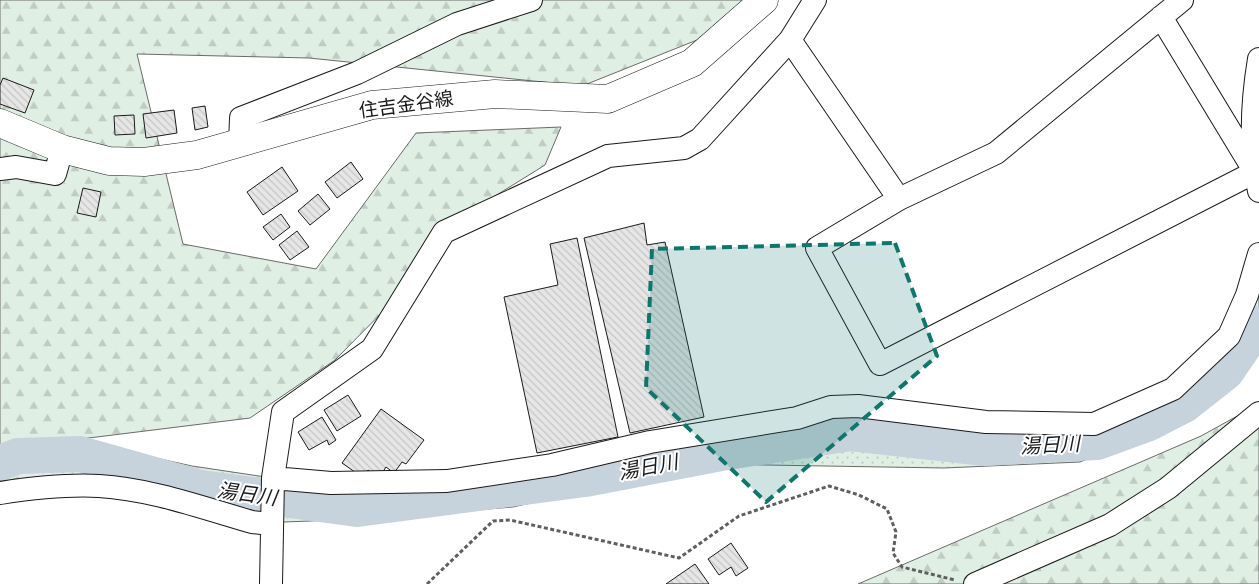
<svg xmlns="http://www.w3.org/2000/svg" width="1259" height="584" viewBox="0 0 1259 584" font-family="Jost,'Noto Sans JP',sans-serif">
<defs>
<pattern id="grass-dots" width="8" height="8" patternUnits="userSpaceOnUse" patternTransform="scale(1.25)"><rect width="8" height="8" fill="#e0efe3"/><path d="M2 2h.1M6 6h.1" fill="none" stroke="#c0ccc2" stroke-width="1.8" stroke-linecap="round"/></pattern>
<pattern id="forest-firs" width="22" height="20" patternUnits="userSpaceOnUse" patternTransform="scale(1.25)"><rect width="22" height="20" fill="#e0efe3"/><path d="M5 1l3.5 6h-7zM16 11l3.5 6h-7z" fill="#c0ccc2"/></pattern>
<pattern id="building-back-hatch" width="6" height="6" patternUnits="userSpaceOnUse" patternTransform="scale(1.25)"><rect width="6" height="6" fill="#e6e6e6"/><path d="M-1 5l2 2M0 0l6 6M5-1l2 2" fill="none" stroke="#c5c5c5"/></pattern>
</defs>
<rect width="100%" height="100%" fill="#fff"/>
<path fill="url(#grass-dots)" stroke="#6a6a6a" d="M1259,282v72l-57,56 -122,52 -136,6 -238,-4 -193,43 -152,12 -102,4 -183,-43 -62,-1 -14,5v-30l102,-8 90,20 87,13 257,-12 306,-48 253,11 82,-35z"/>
<path fill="url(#forest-firs)" stroke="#6a6a6a" d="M0,0h746l-49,40 -115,46 -273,-28 -172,-4 46,190 133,25 100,-136 145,-6 -16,38 -103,64 -27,50 -80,81 -85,58 -250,31z
M1259,404v180h-401l343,-148z"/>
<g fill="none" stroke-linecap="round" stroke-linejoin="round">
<path stroke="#c6d2dc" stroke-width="36" d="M0,463l18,-7 62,-2 121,34 156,21 228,-30 136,-26 130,-20 134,15 112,-6 52,-19 35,-18 42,-33 33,-48"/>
</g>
<path fill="url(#building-back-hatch)" stroke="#1a1a1a" d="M3,78l31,12 -9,23 -25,-9v-19z
M205,106l3,21 -13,3 -3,-22z
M174,110l3,23 -31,5 -3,-24z
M134,115l1,19 -20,1 -1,-19z
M351,162l12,17 -26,19 -12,-16z
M282,167l16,24 -35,24 -16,-23z
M83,188l18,4 -5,25 -19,-4z
M318,194l12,15 -20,16 -12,-14z
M281,214l9,13 -17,13 -10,-13z
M644,223l3,22 18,-3 39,175 -74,16 -46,-195z
M297,231l12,16 -19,13 -11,-15z
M577,238l41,199 -81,16 -33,-156 54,-12 -8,-41z
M348,395l13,21 -24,15 -13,-21z
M381,409l43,31 -18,24 -4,-2 -8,11 -8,-6 -7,11 -11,-8 -6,7 -20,-14z
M322,417l14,23 -7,5 -2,-5 -18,10 -11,-18z
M731,543l17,25 -12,8 -5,-9 -12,8 -11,-16z
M695,564l14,20h-43z"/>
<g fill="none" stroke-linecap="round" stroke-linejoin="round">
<g stroke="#1a1a1a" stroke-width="24">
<path id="minor" d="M1161,17l94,155 -375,192 -63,-116 82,-49 97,-46 186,-153
M790,40l109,159
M1259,59c-7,42 -9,91 0,132
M240,144l1,-26 116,-45 100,-49 74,-24
M0,169l16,-2 39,7 7,-25
M273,478l58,5 116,-2 105,-16 98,-23 147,-24 34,-11 27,-1 128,16 108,2 79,-35 56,-53 18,-41 12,-41
M0,493c33,-5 66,-9 99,-7 52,3 104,22 153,36l19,2
M271,584l2,-106 10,-66 89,-63 72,-117 164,-76 76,-8 16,-9 90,-99 25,-40
M975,584l135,-59 58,-37 91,-75"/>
</g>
<g stroke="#1a1a1a" stroke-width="29">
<path id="major" d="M0,123l62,26 47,12 35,1 53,-7 175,-50 123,-11 113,5 84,-36 72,-63"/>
</g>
<path stroke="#5f5f5f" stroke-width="3" stroke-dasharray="4 2.5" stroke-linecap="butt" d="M427,584l66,-63 17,-1 169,38 60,-42 90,-30 30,9 28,14 9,23 -3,21 9,14 53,13"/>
<use href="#minor" stroke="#fff" stroke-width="22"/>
<use href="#major" stroke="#fff" stroke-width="28"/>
</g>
<path fill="#0f766e" fill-opacity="0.2" stroke="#0f766e" stroke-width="4" stroke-dasharray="10 6" stroke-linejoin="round" d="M895,243l42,113 -171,146 -120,-114 6,-139z"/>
<g text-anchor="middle" stroke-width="4" stroke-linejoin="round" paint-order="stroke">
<g font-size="19" fill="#1a1a1a" stroke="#fff">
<text transform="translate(406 104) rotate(-8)" y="7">住吉金谷線</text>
</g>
<g font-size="20" font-style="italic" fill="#1a1a1a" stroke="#fff">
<text transform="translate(1050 445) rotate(-3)" y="7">湯日川</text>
<text transform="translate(648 467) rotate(-11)" y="7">湯日川</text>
<text transform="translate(247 494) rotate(8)" y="7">湯日川</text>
</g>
</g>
</svg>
